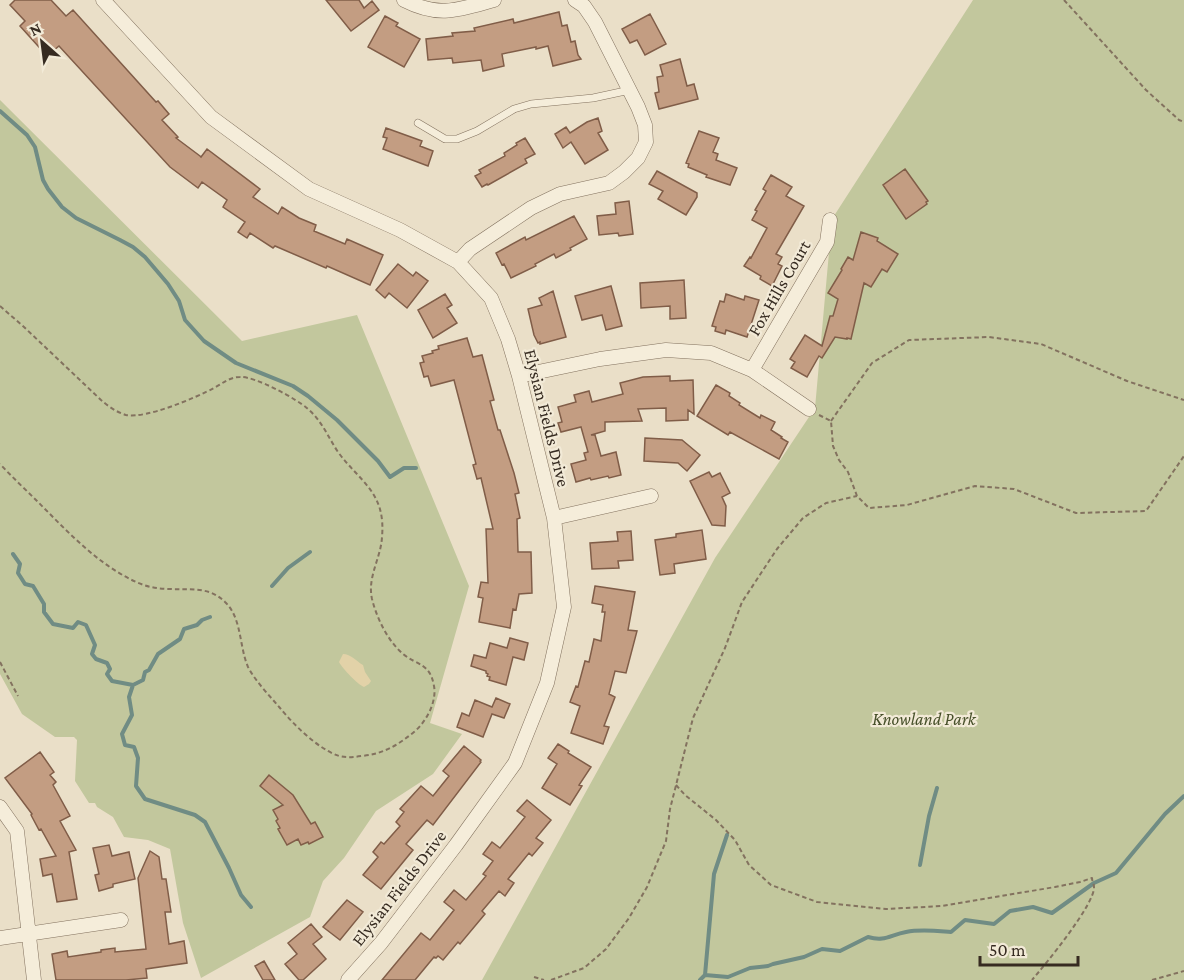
<svg xmlns="http://www.w3.org/2000/svg" width="1184" height="980" viewBox="0 0 1184 980" font-family="'Crimson Pro',serif">
<rect width="100%" height="100%" fill="#eadfc8"/>
<path fill="#c2c79d" d="M973,0h211v980h-702l233,-422 100,-150 17,-189z
M0,100l242,241 115,-26 112,271 -39,137 32,11 -29,40 -57,37 -32,47 -21,23 -13,36 -109,61 -18,-55 -13,-74 -22,-9 -24,-3 -11,-20 -16,-10 -2,-4h-6l-14,-22 2,-41 -3,-3h-19l-33,-23 -22,-40z"/>
<path fill="#e2d2a8" d="M343,654c8,0 13,7 20,11l2,7 6,9 -2,3 -5,3c-7,-3 -21,-18 -25,-25z"/>
<g fill="none" stroke-linecap="round" stroke-linejoin="round">
<path stroke="#708c84" stroke-width="4" d="M0,111l27,24 8,12 8,33 5,9 14,18 14,11 44,22 13,7 12,10 23,27 11,17 6,19 19,21 32,22 57,23 15,10 29,24 41,41 12,16 14,-9h12
M13,554l7,10 -2,9 7,11 8,2 11,18v8l9,12 20,4 5,-6 8,3 9,20 -3,9 4,5 11,4 3,6 -3,5 5,7 21,4 10,-5 2,-8 4,-2 9,-16 22,-15 4,-10 13,-4 5,-5 8,-3
M272,586l16,-18 22,-16
M133,685l-4,12 3,18 -10,19 3,11 9,2 4,11 -2,28 9,13 50,16 10,7 24,46 12,27 10,12
M920,865l9,-49 8,-28
M705,975l23,2 22,-9 18,-2 5,-2 31,-7 18,-8 18,2 28,-14c17,5 22,-2 38,-5 15,-3 31,-1 45,0l14,-12 29,4 16,-13 23,-4 19,6 42,-30 22,-10 49,-59 19,-18
M705,975l9,-101 13,-39
M700,980l5,-5"/>
</g>
<path fill="#c39d82" stroke="#805d48" stroke-width="1.5" d="M15,0h36l15,16 7,-6 83,92 2,-1 11,13 -7,6 16,17 -2,1 24,18 1,1 6,-8 53,40 -7,8 25,17 4,-7 17,11 17,7 -2,6 31,13 2,-5 36,16 -13,30 -43,-19 -1,2 -51,-22 -2,2 -23,-15 -3,5 -9,-6 7,-10 -22,-15 4,-7 -25,-18 -4,6 -28,-21 -111,-121 -12,10 -27,-30 5,-5 -15,-16z
M326,0h33l5,8 8,-7 7,9 -28,21z
M559,12l3,14 5,-1 4,17 4,-1 3,14 3,4 -28,7 -5,-20 -12,3v-2l-34,7 2,12 -21,5 -2,-11 -28,3 -1,-5 -24,2 -2,-21 27,-3 -1,-3 23,-2 -1,-3 39,-9 1,4z
M650,14l16,30 -21,11 -8,-15 -7,3 -8,-14z
M385,16l13,7 -2,3 24,13 -16,28 -36,-20z
M680,59l7,27 7,-2 4,15 -39,10 -4,-16 4,-1 -2,-15 6,-1 -3,-11z
M598,118l4,13 -4,2 10,17 -23,14 -14,-22 -8,6 -8,-14 11,-7 4,6 17,-11z
M386,128l36,13 -2,5 13,5 -5,15 -45,-17 4,-11 -4,-1z
M699,131l20,7 -6,14 5,2 -2,6 21,8 -7,17 -24,-8 1,-2 -19,-8 1,-3 -3,-1z
M525,138l10,16 -10,5 2,4 -39,22 -1,-1 -5,3 -7,-11 6,-3 -2,-3 26,-14 -1,-3 13,-8 -1,-2z
M905,169l23,32 -2,1 1,2 -21,15 -23,-34z
M657,171l40,22v4l-11,18 -28,-16 5,-8 -14,-7z
M771,175l21,12 -6,9 18,10 -28,48 6,3 -4,7 4,2 -10,20 -12,-7 1,-3 -17,-10 6,-9 1,1 16,-30 -15,-8 5,-9 -2,-1 11,-19 -3,-2z
M629,201l4,33 -14,2 -1,-3 -19,2 -2,-19 19,-2 -1,-11z
M574,216l13,23 -17,9 1,2 -15,8 -2,-4 -19,10 1,2 -25,12 -7,-14 -2,1 -6,-12 29,-16 1,3z
M861,232l17,6 -1,3 21,13 -11,18 -5,-3 -11,18 -7,-4 -13,56 -4,-1v1l-12,-2 -13,21 -3,-2 -12,21 -16,-9 4,-6 -5,-3 15,-24 17,11 8,-30h3l5,-17 -10,-6 14,-23 -1,-1 7,-12 5,3z
M398,264l15,12 3,-4 12,9 -21,27 -18,-15 -4,5 -9,-8z
M684,280l2,38 -16,1v-13l-29,2 -1,-25z
M611,286l11,40 -16,4 -4,-15 -20,5 -7,-24z
M553,291l13,46 -26,7v-2l-2,1 -4,-8 -6,-26 14,-4 -3,-7z
M445,294l7,11 -5,3 10,15 -24,15 -15,-28z
M726,294l18,6 1,-4 14,4 -12,37 -21,-7 -1,4 -10,-3 1,-4 -4,-1 8,-25 4,1z
M467,338l6,19 9,-2 12,45 -4,1 8,29h2l14,43 5,20 -4,1 5,24 -3,1 1,33h13l1,41 -13,1 -3,16 -3,-1 -3,19 -31,-6 4,-24 -5,-1 3,-15 7,1 -2,-54h7l-12,-51 -4,1 -4,-14 3,-1 -22,-84 -23,6 -3,-10 -4,1 -4,-14 4,-1 -2,-6 11,-3 -1,-2 7,-2 -1,-3z
M670,376v5l23,-1 1,34 -6,-4v10l-22,1v-13l-28,1 4,12 -37,1v9l-14,4h4l6,21 15,-4 5,23 -12,3 -1,-2 -17,4 -1,-2 -14,4 -5,-18 15,-4 -2,-7 4,-1 -7,-25 -20,5 -3,-9 4,-1 -4,-15 18,-5 -2,-7 15,-4 3,11 31,-8 -3,-11 23,-6z
M716,385l14,8 -1,3 11,7 -1,2 21,13 1,-3 14,7 -4,8 11,7 -1,1 7,4 -9,17 -49,-27 -2,3 -31,-19z
M645,438l37,2 18,15 -13,16 -9,-8 -34,-2z
M709,472l3,5 8,-4 10,20 -8,4 4,9 -1,20 -13,-1 -22,-44z
M702,530l4,29 -32,5 1,9 -15,2 -5,-35 21,-3v-3z
M631,531l2,29 -15,1 1,7 -27,1 -2,-26 28,-2 -1,-9z
M595,586l40,6 -7,38 9,1 -11,42 -11,-2 -6,23 6,3 -11,29 5,1 -6,17 -32,-11 9,-27 -10,-4 6,-16 2,1 7,-26 4,1 5,-23 7,2 4,-29h-3l1,-7 -11,-2z
M510,638l18,5 -4,17 -11,-3 -7,28 -17,-5 1,-3 -3,-1 1,-2 -2,-1v-2l-15,-5 3,-11 12,3 4,-15 17,5z
M496,698l14,6 -6,14 -12,-4 -9,23 -26,-10 5,-14 7,3 6,-16 17,7z
M558,744l11,7 -1,2 23,14 -12,18 3,1 -12,19 -28,-17 15,-24 -9,-6z
M464,746l17,14 -1,1 1,1 -48,63 -6,-5 -21,24 7,6 -32,39 -18,-14 15,-18 -5,-5 8,-10 3,2 16,-18 -4,-4 8,-10 -4,-3 21,-23 12,10 16,-20 -6,-5z
M40,752l14,20 -4,3 6,7 -3,3 17,31 -10,5 16,29 -7,2 8,47 -20,3 -5,-28 -9,2 -3,-17 16,-3 -15,-27 -2,1 -8,-15 1,-1 -27,-36z
M269,775l24,20 18,29 4,-2 8,15 -14,7 -1,-2 -7,3 -3,-6 -11,6 -9,-16 2,-1 -4,-7 2,-2 -5,-9 10,-5 -23,-19z
M527,800l24,20 -15,18 7,5 -11,13 -3,-3 -21,26 6,4 -9,13 -6,-5 -17,20 3,3 -25,30 -2,-2 -15,18 -5,-4 -2,2 -2,-1 -19,23h-33l39,-47 9,7 24,-30 -10,-8 10,-12 12,10 20,-24 -3,-2 10,-13 -10,-7 9,-12 8,6 25,-31 -8,-6z
M109,845l3,11 17,-4 6,27 -22,5v3l-14,4 -4,-16 4,-1 -6,-26z
M150,851l9,6 3,22h4l5,33h-6l4,32 15,-3 3,22 -41,6 1,9 -21,2h-70l-4,-26 15,-3 1,6 33,-5v-2l14,-2v4l31,-3 -8,-71z
M347,900l16,12 -23,28 -17,-13z
M311,924l11,13 -9,7 13,15 -23,21h-4l-14,-16 12,-10 -9,-11z
M264,961l11,19h-12l-8,-14z"/>
<g fill="none" stroke-linecap="round" stroke-linejoin="round">
<g stroke="#83725f" stroke-width="8">
<path id="service" d="M418,123l27,16h12l20,-8 37,-22 17,-5 62,-6 37,-8"/>
</g>
<g stroke="#83725f" stroke-width="15">
<path id="minor" d="M103,0l108,117 98,72 91,41 58,32 33,36 17,41 11,37 35,142 10,89 -17,76 -32,80 -59,82 -75,98 -33,37
M404,0c35,18 54,10 90,0
M458,262l12,-13 61,-41 29,-14 49,-11 15,-11 14,-14 8,-16 -1,-17 -7,-18 -43,-85 -11,-16 -9,-6
M752,370l75,-128 3,-22
M519,376l81,-17 66,-9 45,3 41,17 57,39
M554,518l97,-22
M0,807l17,24 17,149
M0,938l121,-18"/>
</g>
<path stroke="#83725f" stroke-width="2" stroke-dasharray="4.5 3" stroke-linecap="butt" d="M1064,0l82,90 33,30 5,2
M0,306l24,21 77,73c7,6 15,12 25,15 20,4 69,-17 88,-27 9,-5 16,-11 26,-11 15,-1 57,22 68,32 14,12 20,28 30,43 22,30 48,40 44,85 -1,21 -15,40 -10,62 5,20 16,42 31,55 15,12 27,9 31,32 3,16 -8,36 -20,46 -16,13 -31,22 -52,24 -8,1 -15,2 -23,0 -21,-7 -45,-31 -59,-48 -11,-13 -24,-26 -32,-41 -9,-21 -6,-49 -23,-65 -16,-16 -35,-12 -55,-13 -12,0 -23,-2 -34,-7 -39,-18 -69,-51 -99,-81 -12,-12 -25,-24 -37,-37
M819,415l12,6 2,25 6,14 9,12 9,24 12,12 38,-3 68,-19 39,3 62,24 70,-2 38,-55
M831,421l41,-58 37,-23 80,-3 52,7 86,37 57,19
M0,662l18,34
M676,785l9,10 31,25 19,20 14,25 22,20 46,17 69,7 56,-3 113,-19 25,-5 12,-4c0,3 2,6 2,9 1,17 -49,78 -62,93
M534,977l10,3
M551,980l33,-12 22,-19 23,-31 18,-31 19,-46 4,-32 23,-91 32,-70 17,-46 35,-53 26,-31 23,-15 31,-7
M1152,980l32,-9"/>
<use href="#service" stroke="#f5edda" stroke-width="7"/>
<use href="#minor" stroke="#f5edda" stroke-width="14"/>
</g>
<g text-anchor="middle" stroke-width="4.5" stroke-linejoin="round" paint-order="stroke">
<g font-size="18" fill="#362b21" stroke="#f2ead7">
<text transform="translate(779 288) rotate(-60)" y="6">Fox Hills Court</text>
<text transform="translate(547 418) rotate(76)" y="6">Elysian Fields Drive</text>
<text transform="translate(399 888) rotate(-52)" y="6">Elysian Fields Drive</text>
</g>
<g font-size="18" font-style="italic" fill="#47502a" stroke="#f2ead7">
<text x="924" y="725">Knowland Park</text>
</g>
</g>
<g transform="translate(42 42) rotate(332)" stroke="#f2ead7" stroke-width="4.5" paint-order="stroke">
<path d="M0-4.5L10 22L0 15L-10 22Z" fill="#362b21"/>
<text y="-9" font-size="16" font-weight="bold" text-anchor="middle" fill="#362b21">N</text>
</g>
<path d="M980 956v9h98v-9" fill="none" stroke="#362b21" stroke-width="3"/>
<text x="989" y="956" font-size="18" fill="#362b21" stroke="#f2ead7" stroke-width="4.5" paint-order="stroke">50 m</text>
</svg>
